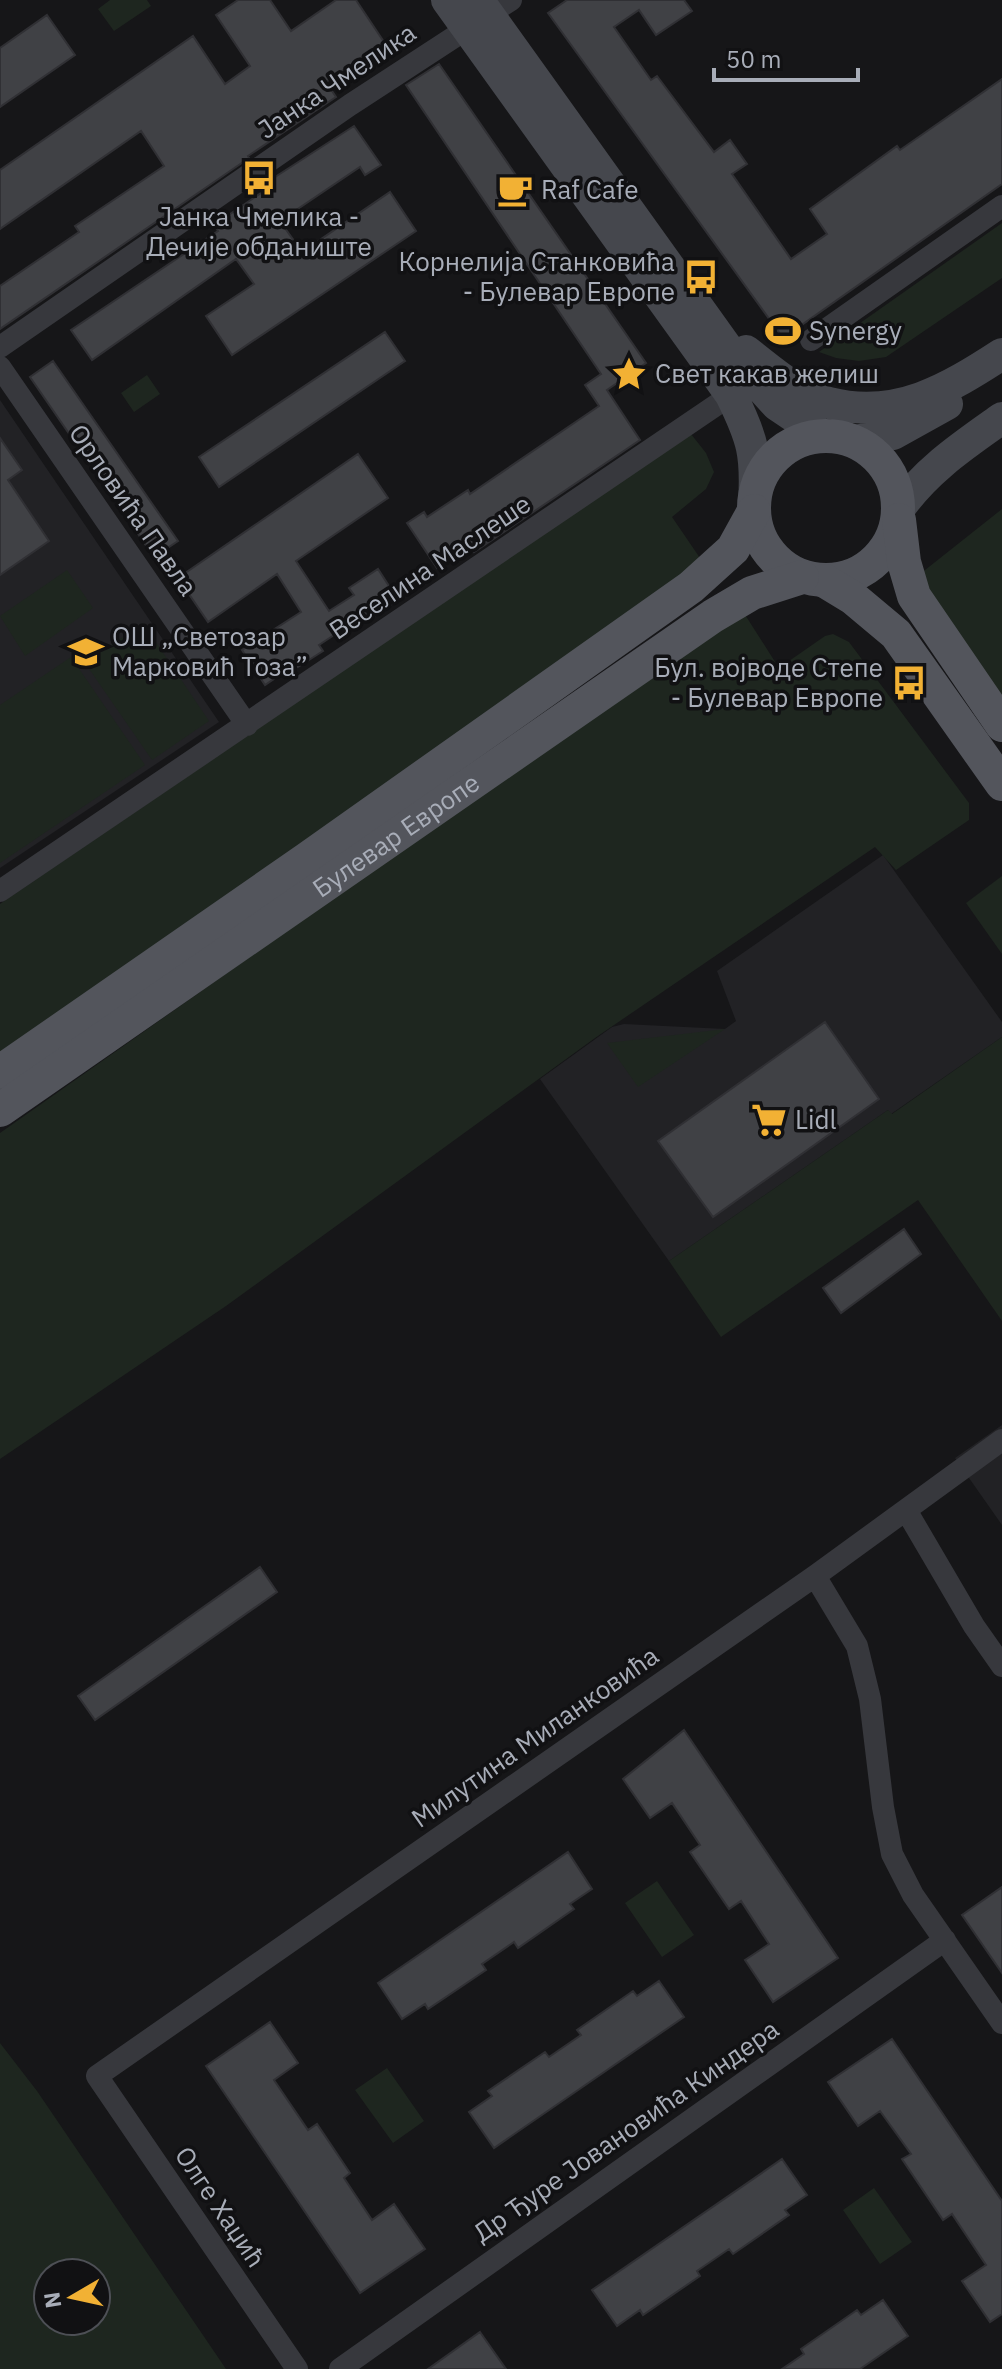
<svg xmlns="http://www.w3.org/2000/svg" width="1002" height="2369" viewBox="0 0 1002 2369" font-family="'IBM Plex Sans',sans-serif">
<rect width="100%" height="100%" fill="#161618"/>
<path fill="#222225" d="M0,400l219,322 -219,146z
M883,855l119,167v15l-111,77 -3,-4 -219,151 -129,-182 72,-52 12,-3 101,5 11,-8 -19,-50z
M1002,1425v100l-47,-67z"/>
<path fill="#1e261f" fill-rule="evenodd" d="M110,0h37l4,6 -37,25 -16,-22z
M1002,223v55l-116,79 -27,4 -23,-3 -17,-6z
M147,375l13,19 -26,18 -13,-19z
M691,434l15,19 8,19 -8,17 -34,28 28,41 -4,6 -696,496v-156z
M1002,509v199l-82,-134z
M67,570l26,38 -68,48 -25,-40z
M742,610l37,58 46,-32 8,-2 16,8 120,161v17l-73,50 -21,-23 -280,191 -369,268 -226,153v-326z
M143,623l66,98 -57,39 -67,-97z
M71,657l74,108 -145,98v-158z
M1002,876v78l-36,-51z
M725,1029l-87,58 -31,-44z
M1002,1037v284l-84,-121 -197,137 -52,-76 219,-151 4,4z
M657,1881l37,54 -32,22 -37,-54z
M0,2043l37,48 189,278h-226zM96,2273v48h-48v-48z
M387,2068l37,53 -31,22 -38,-53z
M874,2188l38,54 -32,22 -37,-54z"/>
<path fill="#404145" stroke="#303034" stroke-width="2" d="M238,0h32l21,31 45,-31h20l28,42 -58,40 10,15 -88,59 1,2 -249,171v-43l79,-54 -4,-6 89,-60 -23,-35 -141,98v-59l193,-134 32,48 25,-18 -34,-51z
M567,0h117l8,11 -36,24 -17,-25 -25,17 37,53 6,-4 57,76 16,-12 17,24 -15,10 59,85 36,-25 -17,-25 87,-63 3,4 102,-71v105l-219,154 -235,-325z
M47,15l28,40 -75,52v-59z
M439,64l207,299 -39,27 33,50 -166,112 -4,-6 -33,22 -30,-45 17,-11 3,5 41,-27 2,4 129,-88 -14,-21 16,-11 -195,-289z
M354,126l27,39 -16,10 -5,-8 -80,54 22,31 88,-60 26,39 -184,124 -26,-39 48,-32 -18,-25 -144,101 -21,-30 147,-99 -4,-6 47,-32 -3,-5z
M385,332l20,29 -186,126 -20,-30z
M53,361l125,180 -24,16 -124,-180z
M0,438l22,32 -14,10 41,61 -49,34z
M358,454l30,44 -92,63 33,50 25,-16 -5,-7 29,-19 20,31 -28,19 -4,-5 -47,31 4,6 -25,16 -2,-3 -31,21 -23,-35 59,-38 -24,-38 -69,48 -30,-44z
M825,1022l54,77 -166,118 -55,-76z
M904,1229l17,25 -80,59 -18,-25z
M260,1567l17,25 -182,128 -17,-24z
M684,1730l154,228 -65,44 -28,-42 24,-16 -28,-43 -12,8 -39,-57 10,-7 -28,-42 -22,15 -27,-39z
M568,1852l24,37 -22,15 4,5 -56,39 -4,-6 -32,22 4,6 -58,39 -3,-5 -23,15 -24,-36z
M1002,1887v86l-40,-58z
M659,1981l25,36 -190,131 -25,-36 23,-16 -4,-5 57,-39 4,5 32,-22 -4,-5 56,-39 4,5z
M270,2022l28,41 -24,17 34,50 9,-6 33,49 -6,5 28,42 22,-16 31,45 -65,44 -154,-227z
M892,2039l110,162v113l-12,8 -28,-41 24,-16 -34,-51 -9,6 -41,-61 9,-5 -31,-43 -22,15 -30,-44z
M782,2159l25,36 -22,15 4,5 -56,39 -4,-5 -32,22 3,5 -57,39 -3,-5 -23,16 -25,-36z
M883,2300l25,36 -48,33h-78l22,-15 -3,-5 56,-39 4,5z
M480,2332l26,37h-78z"/>
<g fill="none" stroke-linecap="round" stroke-linejoin="round">
<path stroke="#37383d" stroke-width="22" d="M811,340l191,-134
M0,347l350,-242 161,-105
M0,367l247,358
M0,891l731,-496
M906,1510l68,116 28,40
M815,1576l42,70 13,53 13,108 9,47 21,41 89,128
M297,2369l-200,-293 718,-500 187,-136
M340,2369l605,-429"/>
<path stroke="#45474d" stroke-width="32" d="M447,0l284,395c22,44 26,60 23,109
M478,0l257,359 42,46 46,31
M746,351c25,19 52,44 83,52 68,17 119,-14 173,-49
M855,441l38,-7 54,-30
M899,509c27,-39 65,-64 103,-91"/>
<g stroke="#53555c" stroke-width="34">
<circle cx="826" cy="508" r="72"/>
<path d="M899,520l5,42 10,34 88,129"/>
<path d="M825,581l28,17 43,36 106,150"/>
<path d="M0,1072l307,-213 384,-272 42,-38 21,-38"/>
<path id="s1" d="M0,1110l713,-494 39,-23 50,-16"/>
</g>
</g>
<defs>
<g id="bus-bare" transform="scale(2.76)"><path d="M-5-6H5V4H4V6H2V4H-2V6H-4V4H-5ZM-3.5-4V0h7V-4ZM-3.5 1.2v1.5H-2V1.2ZM2 1.2v1.5H3.5V1.2Z" fill="#f2b134" stroke="#111113" stroke-width="2.5" paint-order="stroke"/></g>
<g id="cafe-bare" transform="scale(2.76)"><path d="M-5.5-4.5H6V0H3Q3 3.5 0 3.5H-2.5Q-5.5 3.5-5.5 0ZM3-3.2v2h1.7v-2ZM-6 4.5H4V6H-6Z" fill="#f2b134" stroke="#111113" stroke-width="2.5" paint-order="stroke"/></g>
<g id="stadium-bare" transform="scale(2.76)"><path d="M0-5a6.5 5 0 1 0 0 10a6.5 5 0 1 0 0-10ZM-3.5-1.8h7v3.6h-7Z" fill="#f2b134" stroke="#111113" stroke-width="2.5" paint-order="stroke"/></g>
<g id="sight-bare" transform="scale(2.76)"><path d="M0-6L1.8-2.2L6-1.7L2.9 1.2L3.7 5.4L0 3.3L-3.7 5.4L-2.9 1.2L-6-1.7L-1.8-2.2Z" fill="#f2b134" stroke="#111113" stroke-width="2.5" paint-order="stroke"/></g>
<g id="school-bare" transform="scale(2.76)"><path d="M0-5L7-2L0 1L-7-2ZM-4 1L0 2.5L4 1V4Q0 6-4 4Z" fill="#f2b134" stroke="#111113" stroke-width="2.5" paint-order="stroke"/></g>
<g id="supermarket-bare" transform="scale(2.76)"><path d="M-6-5.5h2.5l.6 2H6L4.5 2H-2.5L-4.4-4H-6ZM-1.5 3.2a1.3 1.3 0 1 0 .1 0ZM3 3.2a1.3 1.3 0 1 0 .1 0Z" fill="#f2b134" stroke="#111113" stroke-width="2.5" paint-order="stroke"/></g>
</defs>
<g fill-rule="evenodd">
<use href="#bus-bare" x="259" y="178"/>
<use href="#cafe-bare" x="515" y="190"/>
<use href="#bus-bare" x="701" y="277"/>
<use href="#stadium-bare" x="783" y="331"/>
<use href="#sight-bare" x="629" y="374"/>
<use href="#school-bare" x="86" y="652"/>
<use href="#bus-bare" x="909" y="683"/>
<use href="#supermarket-bare" x="769" y="1120"/>
</g>
<g text-anchor="middle" stroke-width="7" stroke-linejoin="round" paint-order="stroke">
<g font-size="26" fill="#a8adb8" stroke="#111113">
<text transform="translate(337 81) rotate(-34)" y="9">Јанка Чмелика</text>
<text transform="translate(133 510) rotate(55)" y="9">Орловића Павла</text>
<text transform="translate(430 567) rotate(-34)" y="9">Веселина Маслеше</text>
<text dy="9" stroke="none"><textPath href="#s1" startOffset="482">Булевар Европе</textPath></text>
<text transform="translate(535 1737) rotate(-35)" y="9">Милутина Миланковића</text>
<text transform="translate(626 2131) rotate(-35)" y="9">Др Ђуре Јовановића Киндера</text>
<text transform="translate(220 2207) rotate(56)" y="9">Олге Хаџић</text>
</g>
<g font-size="26" fill="#a8adb8" stroke="#111113" text-anchor="start">
<text x="541" y="199">Raf Cafe</text>
<text x="259" y="226" text-anchor="middle">Јанка Чмелика -<tspan x="259" dy="30">Дечије обданиште</tspan></text>
<text x="675" y="271" text-anchor="end">Корнелија Станковића<tspan x="675" dy="30">- Булевар Европе</tspan></text>
<text x="809" y="340">Synergy</text>
<text x="655" y="383">Свет какав желиш</text>
<text x="112" y="646">ОШ „Светозар<tspan x="112" dy="30">Марковић Тоза”</tspan></text>
<text x="883" y="677" text-anchor="end">Бул. војводе Степе<tspan x="883" dy="30">- Булевар Европе</tspan></text>
<text x="795" y="1129">Lidl</text>
</g>
</g>
<g transform="translate(72 2297) rotate(261)"><circle r="38" fill="#111113" stroke="#4d4f55" stroke-width="2"/>
<path d="M0-6L14 30L0 20L-14 30Z" fill="#f2b134"/>
<text y="-12" font-size="22" font-weight="bold" text-anchor="middle" fill="#a8adb8">N</text>
</g>
<path d="M714 68v12h144v-12" fill="none" stroke="#a8adb8" stroke-width="4"/>
<text x="726" y="68" font-size="24" fill="#a8adb8" stroke="#111113" stroke-width="6" paint-order="stroke">50 m</text>
</svg>
